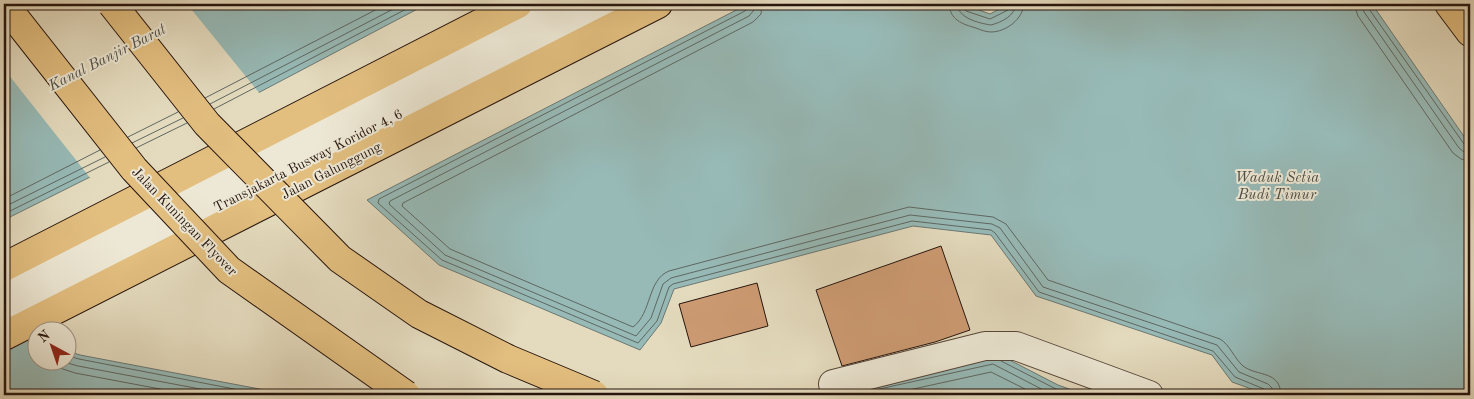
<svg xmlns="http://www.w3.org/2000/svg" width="1474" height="399" viewBox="0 0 1474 399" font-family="'Old Standard TT',serif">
<rect width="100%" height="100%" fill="#e4dbbe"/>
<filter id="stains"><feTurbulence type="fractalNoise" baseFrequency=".004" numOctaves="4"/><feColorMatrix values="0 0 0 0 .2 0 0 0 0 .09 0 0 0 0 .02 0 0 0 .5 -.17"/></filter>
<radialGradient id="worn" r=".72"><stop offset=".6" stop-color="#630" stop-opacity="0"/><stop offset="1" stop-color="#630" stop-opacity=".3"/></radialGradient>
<path fill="#97bab7" stroke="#6a7873" d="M42,4h385l-169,89 -254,127v-195z
M748,4h214l28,10 19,-10h363l98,141v250h-202l-36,-13 -20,-27 -176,-59 -45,-61 -78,-9 -239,63 -13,34 -21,27 -201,-85 -72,-65z
M4,290l33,43 1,29h30v-11l12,4 211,40h-287z
M994,352l64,33 28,10h-286z"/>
<path fill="#e4dbbe" d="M37,4h150l73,90 -169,85 -87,-110v-47z"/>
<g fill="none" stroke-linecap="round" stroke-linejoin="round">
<path stroke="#5e6762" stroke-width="1" d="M749,4l-1,4 -3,3 -366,188 -1,4 64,57 196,83 19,-22 12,-34 4,-3 239,-63 79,9 4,3 44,59 174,59 22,26 29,12 3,6
M755,4l-1,6 -5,6 -359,185 -1,3 56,51 191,81 15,-18 12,-34 8,-6 239,-63 82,9 8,4 43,59 174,58 22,27 29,12 4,4 1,7
M762,4l-1,10 -8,8 -350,181 -1,3 48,43 183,78c19,-14 14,-47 36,-56l240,-64 84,10 13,7 42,56 172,59c10,6 14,19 23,27 15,11 37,4 38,29
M949,4c1,16 13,20 27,24 5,2 10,4 15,4 15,0 32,-13 33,-28
M957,4c1,14 21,19 34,21 11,-3 24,-9 25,-21
M963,4l1,4 2,3 24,8 18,-9 2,-6
M1354,4l4,12 95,137 8,6 9,2
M1362,4l2,8 95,136 5,4 6,1
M1368,4l1,5 95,135 6,3
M205,98l182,-94
M210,104l193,-100
M214,109l202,-105
M128,137l50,-25
M132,143l51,-25
M136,148l51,-25
M4,199l96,-49
M4,207l101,-50
M4,214l105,-52
M68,356l11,3 186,36
M1001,361l55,28 16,6
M53,362l7,6 15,5 117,22
M64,362l14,4 154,29
M852,395l141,-31 60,31
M886,395l105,-23 46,23"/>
</g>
<path fill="#cd9b73" stroke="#26140d" d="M941,246l29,84 -35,12 -93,24 -26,-76z
M757,283l11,43 -77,21 -12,-43z"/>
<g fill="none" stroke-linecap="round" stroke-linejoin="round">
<g stroke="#564639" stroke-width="30">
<path id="minor" d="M4,289l560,-285
M4,316l608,-312
M833,384l152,-38h31l133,49"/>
</g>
<g stroke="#26140d" stroke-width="30">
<path id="major" d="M1449,4l21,28
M4,267l514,-263
M4,336l654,-332"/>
</g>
<use href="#minor" stroke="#ede8d5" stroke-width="28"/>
<use href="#major" stroke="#e2be7f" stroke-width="28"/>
<g stroke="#26140d" stroke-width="30" stroke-linecap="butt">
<path id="major-bridge" d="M4,4l130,165 95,101 177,125
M112,4l95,120 133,135 79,55 89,45 86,36"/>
</g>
<use href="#major-bridge" stroke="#e2be7f" stroke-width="28"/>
</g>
<g text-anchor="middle" stroke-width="4" stroke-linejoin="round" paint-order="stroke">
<g font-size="14" fill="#26140d" stroke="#ede8d5">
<text transform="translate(308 160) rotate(-27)" y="5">Transjakarta Busway Koridor 4, 6</text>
<text transform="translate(331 170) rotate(-27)" y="5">Jalan Galunggung</text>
<text transform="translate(185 221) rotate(46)" y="5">Jalan Kuningan Flyover</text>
</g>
<g font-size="15" font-style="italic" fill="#4e4e48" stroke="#ede8d5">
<text transform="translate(107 57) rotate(-27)" y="5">Kanal Banjir Barat</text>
<text x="1277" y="182">Waduk Setia<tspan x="1277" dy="17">Budi Timur</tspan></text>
</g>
</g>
<rect width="1474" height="399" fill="none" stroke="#e4dbbe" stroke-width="20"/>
<rect x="5" y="5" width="1464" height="389" fill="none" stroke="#26140d" stroke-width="2.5"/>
<rect x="10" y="10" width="1454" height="379" fill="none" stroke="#26140d"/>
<g transform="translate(52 346) rotate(320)"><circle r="24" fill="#ede8d5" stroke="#9d9385"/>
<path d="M0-4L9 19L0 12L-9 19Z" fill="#8f2418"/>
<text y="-8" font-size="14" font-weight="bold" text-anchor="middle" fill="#26140d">N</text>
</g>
<rect width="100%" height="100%" filter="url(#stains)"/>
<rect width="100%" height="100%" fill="url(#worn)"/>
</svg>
